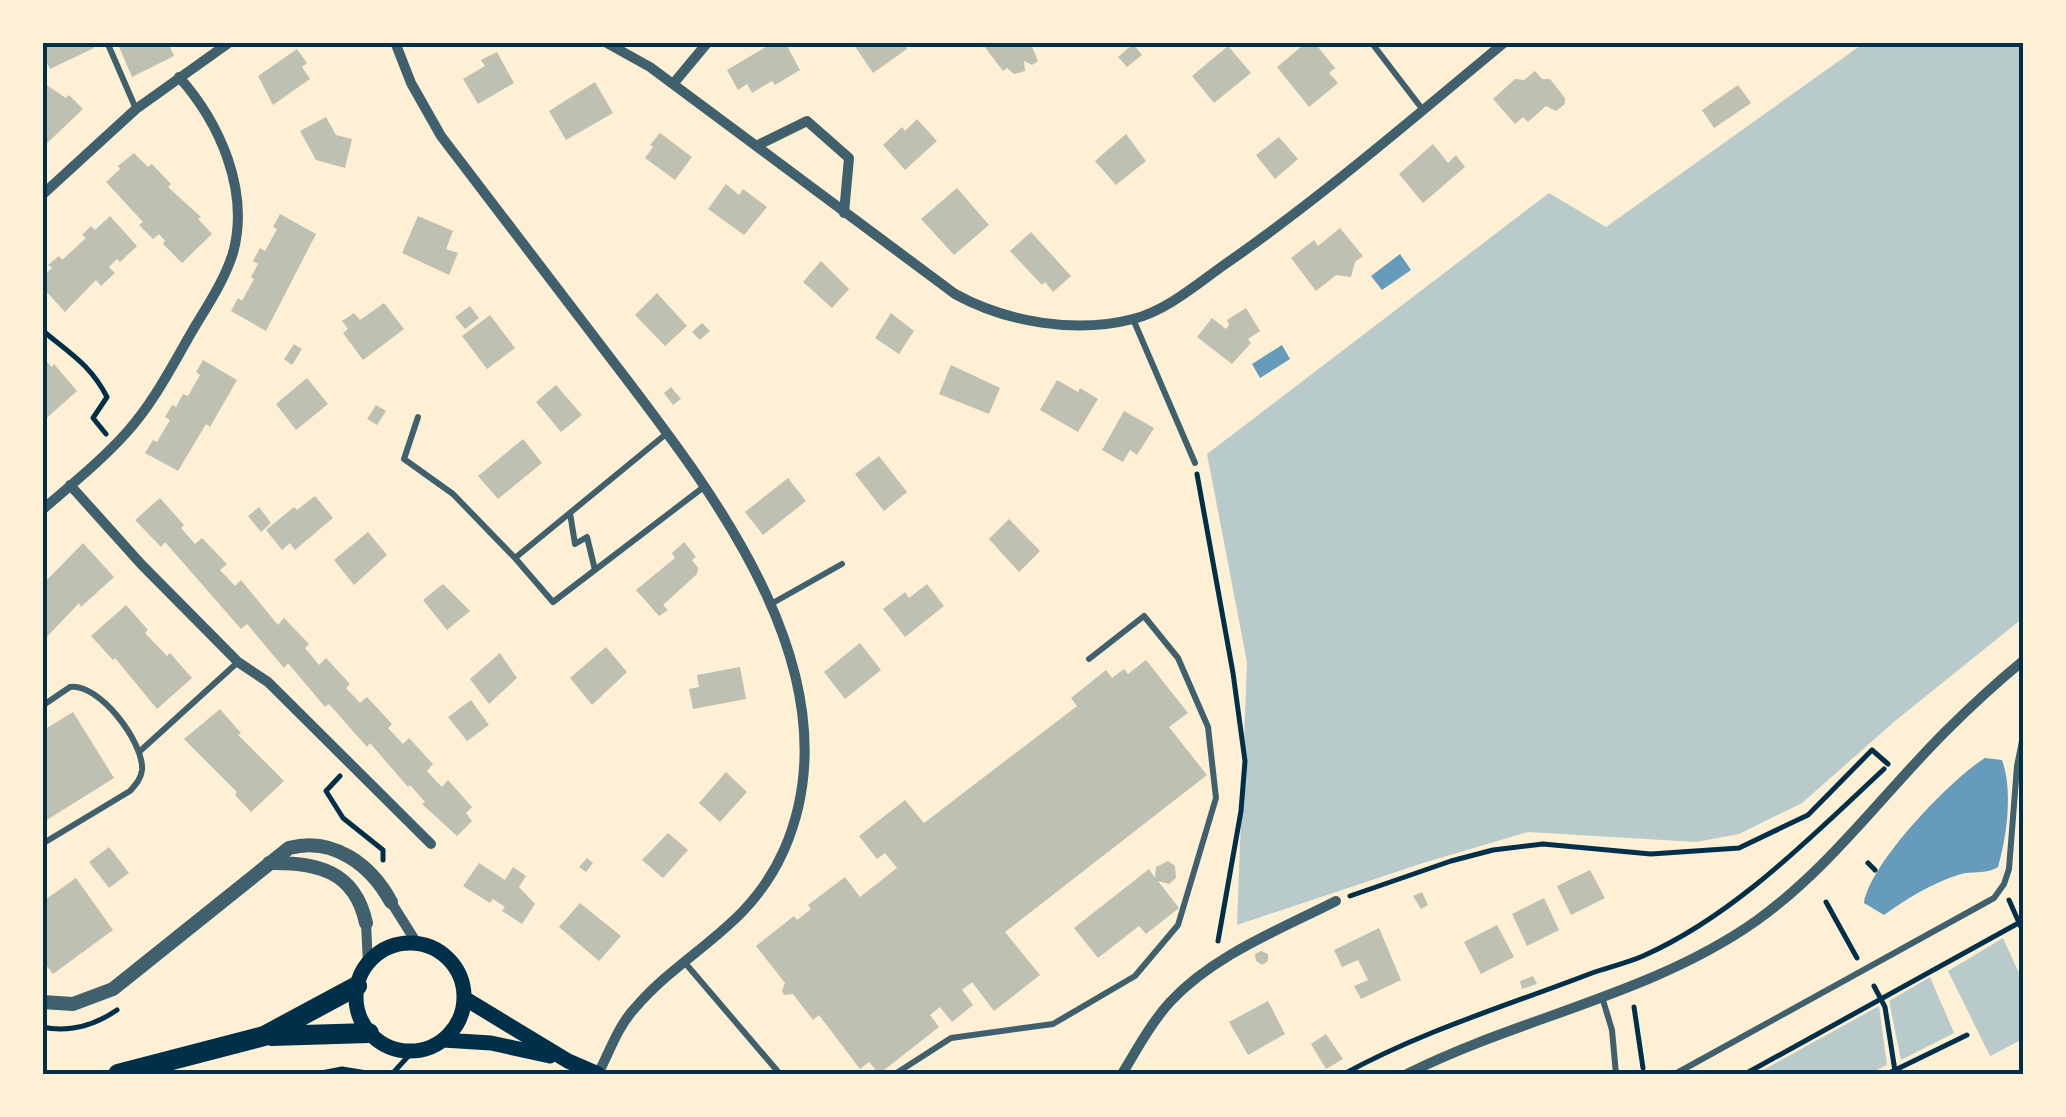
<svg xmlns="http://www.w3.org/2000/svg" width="2066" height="1117" viewBox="0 0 2066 1117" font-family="Ubuntu,sans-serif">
<rect width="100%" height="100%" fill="#fdf0d5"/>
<path fill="#b9caca" d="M1864,43h159v575l-128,103 -93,82 -63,31 -43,8 -168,-10 -105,31 -186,62 10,-263 -40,-208 342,-261 57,34z
M2003,938l20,44v57l-33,17 -42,-85z
M1930,977l24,56 -53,27 -12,-59z
M1879,1006l8,59 -19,9h-112z"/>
<path fill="#669bbc" d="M1400,254l11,16 -29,20 -11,-14z
M1282,345l8,14 -30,19 -8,-14z
M1985,758l17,2c11,31 5,76 -4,107 -13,8 -26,3 -40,8 -28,9 -50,23 -74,40l-20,-12c6,-40 87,-124 121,-145z"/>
<path fill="#bec0b2" d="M42,42h50l2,6 -44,21 -8,-16z
M117,42h51l6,14 -42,21z
M774,42h11l15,28 -25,15 -3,-4 -20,12 -5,-9 -9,6 -11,-20z
M852,42h51l4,7 -34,24z
M981,42h49l8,19 -6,4 -8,-4 1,10 -11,3 -7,-6 -4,3z
M1307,42h7l21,26 -6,5 9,10 -29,24 -32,-40z
M1133,44l9,11 -15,12 -9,-10z
M1228,46l23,27 -37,30 -22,-27z
M297,49l10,14 -5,4 8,12 -37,26 -15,-29z
M497,52l17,31 -36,21 -15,-25 22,-13 -4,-6z
M1535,71l7,8h8l15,19v6l-9,7 -10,-5 -18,16 -5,-5 -8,7 -22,-25 22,-20 9,1z
M42,82l24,16 3,-3 14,14 -41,39z
M595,82l18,31 -47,27 -17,-29z
M1738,85l13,18 -37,25 -12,-18z
M326,117l10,18 16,4 -7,29 -29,-8 -16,-29z
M917,119l20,22 -32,29 -22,-25 19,-18 3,4z
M660,133l32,24 -17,23 -30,-22 8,-11 -3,-2z
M1126,134l20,27 -30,24 -21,-24z
M1279,137l19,22 -23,20 -19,-24z
M1433,144l15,19 8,-8 9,12 -42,36 -24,-29z
M134,153l14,14 4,-3 19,20 -3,3 33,30 -3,2 14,15 -30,29 -19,-19 2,-3 -6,-7 -6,5 -14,-14 4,-3 -37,-40 14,-13 -2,-3z
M726,184l13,11 4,-6 24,18 -23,28 -36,-26z
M957,188l32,37 -35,30 -33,-36z
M280,214l36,20 -50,97 -35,-20 7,-13 4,3 12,-22 -3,-2 7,-13 -5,-3 7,-13 5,3 12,-22 -4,-2z
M110,216l27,30 -17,16 -3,-3 -8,8 6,6 -14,13 -5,-6 -31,32 -23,-25v-10l10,-9 -4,-3 11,-9 3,4 24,-22 -4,-3 9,-9 4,4z
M418,216l35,15 -7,18 12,4 -9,22 -47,-22z
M1340,228l23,28 -8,6 -4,15 -15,-2 -20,16 -25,-33 23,-18 4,6z
M1031,232l40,44 -18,16 -8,-10 -3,3 -32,-34z
M821,261l28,28 -17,19 -29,-26z
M657,293l30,33 -22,20 -30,-31z
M384,303l20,26 -41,31 -20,-27 5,-4 -6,-8 12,-8 6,7z
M470,306l9,12 -14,11 -10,-12z
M1246,308l14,23 -12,8 3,4 -19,21 -35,-27 15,-19 14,11 3,-4 -2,-5z
M891,313l23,18 -15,23 -24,-16z
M490,315l25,33 -28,21 -25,-33z
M702,323l8,8 -10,9 -8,-8z
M294,344l8,5 -10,16 -8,-6z
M42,357l10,10 2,-3 23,27 -35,31z
M203,360l34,20 -27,47 -4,-3 -28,47 -33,-18 8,-13 4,2 13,-22 -5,-3 7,-12 4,2 7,-13 5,2 12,-21 -4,-3z
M951,365l49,23 -11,26 -50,-20z
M307,378l21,26 -32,26 -20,-26z
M1057,380l21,12 2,-4 18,11 -20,33 -38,-22z
M556,385l26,30 -21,17 -25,-30z
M671,387l10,12 -8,6 -9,-12z
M376,405l10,6 -9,14 -10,-6z
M1124,411l30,17 -17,27 -7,-5 -7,12 -21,-12z
M523,439l19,24 -44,36 -20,-23z
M879,456l28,36 -23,19 -29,-37z
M788,478l18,23 -43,34 -18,-23z
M315,496l18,22 -38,32 -5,-7 -8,7 -16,-20 28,-23 3,3z
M160,498l24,27 -3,3 14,16 7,-6 25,26 -7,6 15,16 6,-6 37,45 6,-7 25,26 -4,4 14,17 7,-7 24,26 -4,4 14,15 7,-6 25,27 -4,4 15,16 6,-6 24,26 -6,7 8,9 7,7 6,-7 24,27 -6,6 6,8 -15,15 -35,-32 3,-2 -15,-17 -2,2 -38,-44 -3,4 -38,-43 -4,3 -37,-44 -4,5 -37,-44 -6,5 -76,-87 -4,5 -26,-27z
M259,507l12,16 -10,9 -13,-16z
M1009,519l31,32 -21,21 -30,-33z
M368,532l19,23 -33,30 -20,-25z
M684,542l12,15 -4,3 6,8 -1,6 -34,31 5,5 -9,6 -23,-26 39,-32 -3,-5z
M83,543l31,34 -33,30 -2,-4 -37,39v-57z
M443,584l27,27 -23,19 -24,-30z
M927,584l17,22 -39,31 -22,-28 22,-17 4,6z
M126,605l22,25 -3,3 22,23 3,-3 22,25 -35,31 -42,-51 -2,2 -22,-24z
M860,643l21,27 -36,29 -21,-27z
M606,647l21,25 -35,33 -22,-27z
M500,653l17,25 -28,26 -19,-25z
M1146,660l42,53 -19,14 38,48 -202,157 35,43 -46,36 -22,-29 -10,8 11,15 -21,17 -12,-15 -10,8 9,12 -60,47 -10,-12 -9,7 -41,-54 -6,5 -20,-26 -9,1 -2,-4 3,-8 -29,-37 38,-30 3,4 14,-11 -3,-4 37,-28 15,20 37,-29 -12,-15 -8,6 -18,-23 46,-36 19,23 153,-117 -6,-8 35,-28 6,8 12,-9 4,5z
M740,667l6,32 -53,10 -4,-20 10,-2 -2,-12z
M471,700l18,25 -22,16 -19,-24z
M220,709l21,24 -3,2 46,46 -33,31 -16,-17 2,-3 -53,-53z
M73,712l41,66 -72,45v-92z
M726,772l21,20 -27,30 -21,-19z
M668,833l20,17 -25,28 -21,-18z
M109,847l20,26 -20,15 -20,-26z
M587,858l6,5 -7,9 -7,-5z
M1168,861l7,5 1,12 -7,6 -11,-3 21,27 -33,26 -7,-8 -41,32 -24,-30 75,-59 6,9 1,-11z
M479,863l26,17 8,-13 13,9 -7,11 16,17 -13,20 -20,-13 3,-4 -12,-8 -3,4 -27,-17z
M1590,870l15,28 -34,17 -14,-29z
M76,878l37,52 -60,44 -11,-14v-58z
M1422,892l6,13 -7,4 -8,-13z
M1544,898l15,32 -32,16 -15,-32z
M580,903l41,33 -22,25 -40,-34z
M1497,925l17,32 -33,17 -17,-32z
M1379,928l22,52 -40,19 -7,-13 14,-6 -10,-20 -16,7 -8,-17z
M1261,951l7,3v7l-6,4 -6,-4 -1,-7z
M1533,976l4,8 -15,5 -2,-8z
M1268,1001l17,33 -37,21 -19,-33z
M1326,1034l17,25 -17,10 -15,-25z"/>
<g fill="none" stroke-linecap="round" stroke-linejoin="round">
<path stroke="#003049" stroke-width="5" d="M42,330c27,23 48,34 65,67l-14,21 13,16
M1197,474l36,199 12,88 -4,50 -23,130
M340,776l-14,15 17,27 40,32v10
M1868,863l7,7
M1350,896l101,-35 42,-11 50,-6 108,10 88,-6 69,-33 64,-65 16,14
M2009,900l15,34
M1826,902l31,56
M1874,986l11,21 10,64
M1634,1007l9,61
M42,1027c28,6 53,-2 75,-17
M316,1074l26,-5 31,5
M392,1074l21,-23
M1344,1074c78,-43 165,-69 248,-101 17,-6 35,-10 51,-17 91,-40 169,-120 241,-187
M1745,1074l279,-154
M1887,1074l80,-39"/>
<path stroke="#3f606c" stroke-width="6" d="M107,42l29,67
M1371,42l52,68
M1133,319l62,144
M418,417l-14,42 49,35 62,64
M666,434l-151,124 38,44 152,-116
M570,513l5,31 12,-7 8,33
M771,604l71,-40
M42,706l28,-19c29,-4 74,55 72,83 -1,9 -6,14 -12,21l-88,53
M139,752l99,-90
M686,964l94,110
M1602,997l10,33 4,44
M895,1074l56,-36 102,-14 82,-48 43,-51 38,-127 -8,-71 -30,-69 -34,-42 -55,43
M1675,1074l319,-176 10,-14 5,-15 8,-103 7,-35"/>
<path stroke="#3f606c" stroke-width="10" d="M395,42l16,41 30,53c54,70 107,141 161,211 101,133 260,325 182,503 -35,79 -98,99 -149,158 -17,18 -26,45 -37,66
M605,42l45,25 305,227c51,28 120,40 178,25 33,-8 64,-35 91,-54 98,-68 189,-147 281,-223
M673,84l35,-42
M756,146l51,-25 42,37 -5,55
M42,195l94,-86 94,-67
M70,485l71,79 97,98 30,20 163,162
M42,510c29,-25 60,-50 85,-78 26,-29 44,-64 63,-97 15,-26 34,-53 43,-82 17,-62 -13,-130 -54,-176
M391,902l27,43
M366,923l2,41
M1122,1074c14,-23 29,-51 48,-72 44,-47 109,-72 166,-101
M1407,1074c113,-57 244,-79 349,-153 73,-52 126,-126 189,-189 25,-25 51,-49 79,-72"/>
<path stroke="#3f606c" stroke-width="14" d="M269,863c48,-1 86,8 97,60
M42,1002l31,2 40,-15 176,-141c44,-12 82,17 102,54"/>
<path stroke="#003049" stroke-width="15" d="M356 997a54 54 0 1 1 108 0a54 54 0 1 1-108 0Z
M464,998l104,63 30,13
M443,1040l48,3 59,13"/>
<path stroke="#003049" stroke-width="20" d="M271,1036l98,-3
M118,1074l146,-38 93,-50"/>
</g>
<rect width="2066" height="1117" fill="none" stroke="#fdf0d5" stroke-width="90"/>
<rect x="45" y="45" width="1976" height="1027" fill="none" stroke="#003049" stroke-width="4"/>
</svg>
